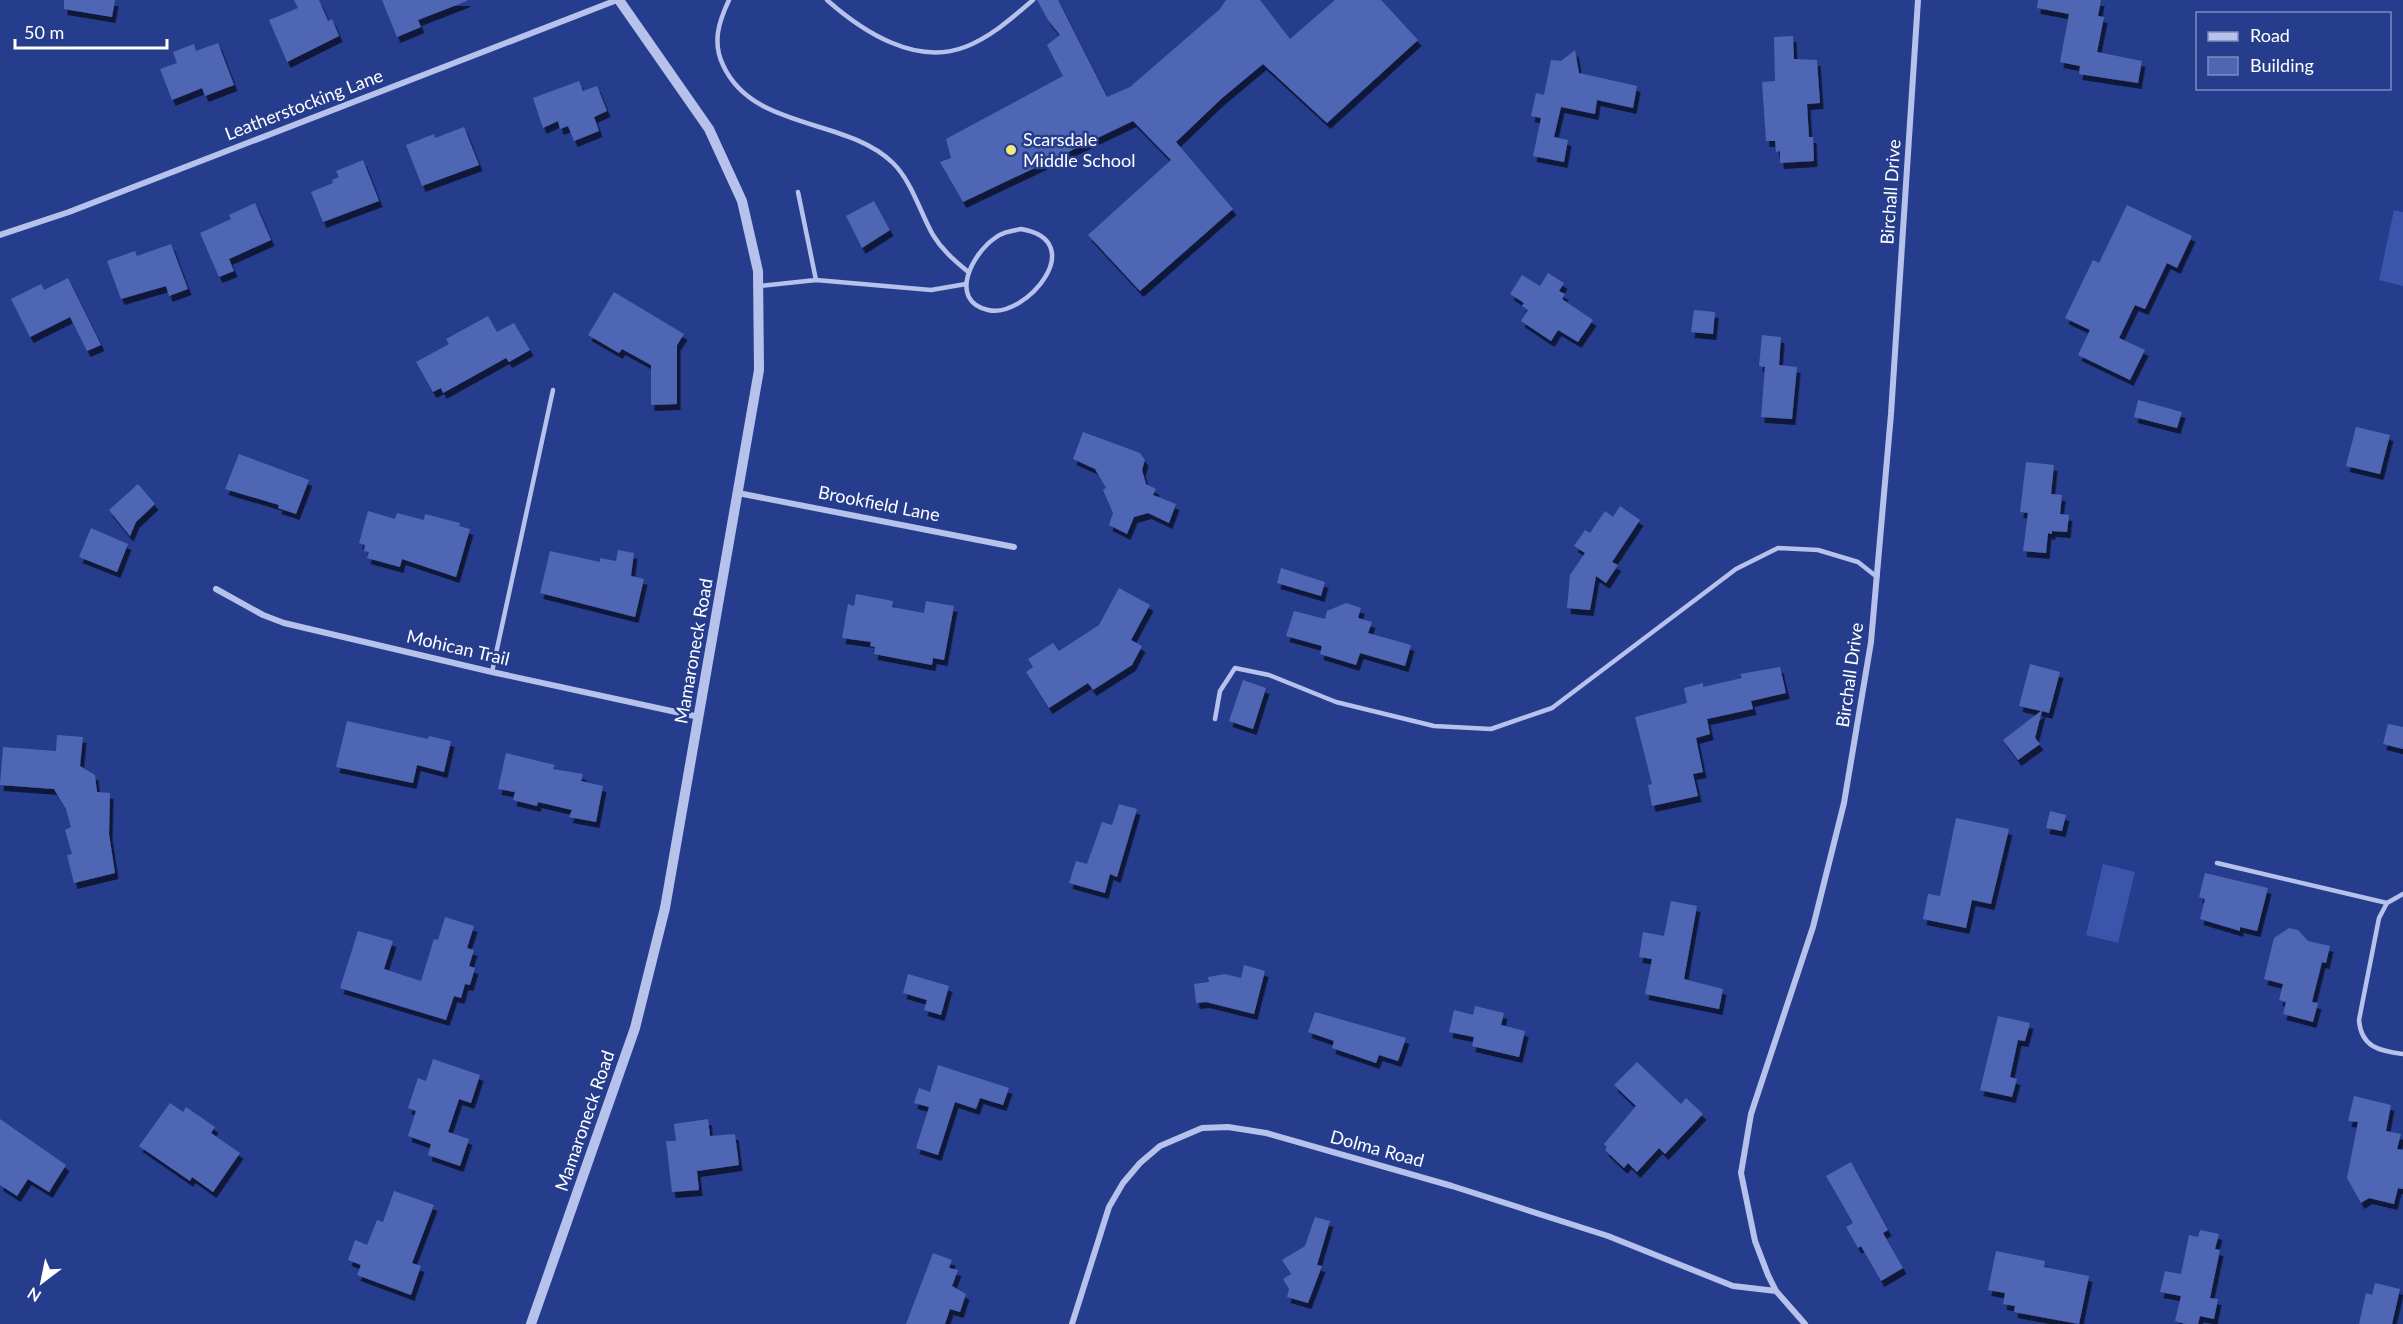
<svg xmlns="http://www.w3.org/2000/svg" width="2403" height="1324" viewBox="0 0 2403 1324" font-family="Lato,sans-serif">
<defs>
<filter id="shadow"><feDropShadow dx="3.5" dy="6" stdDeviation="0" flood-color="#0009"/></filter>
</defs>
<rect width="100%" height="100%" fill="#263d8d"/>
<path fill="#3a55aa" d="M2394,210l9,2v74l-24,-6z
M2103,864l32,8 -17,71 -32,-8z"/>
<path fill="#4f66b4" filter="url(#shadow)" d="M64,0h51l-3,17 -48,-8z
M294,0h25l9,21 4,-2 7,17 -52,26 -18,-42 29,-12z
M382,0h85v1l-49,19 3,7 -24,10z
M1037,0h21l49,97 23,-10 90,-78 6,-9h34l30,39 45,-39h46l37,40 -91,83 -64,-59 -42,35 -45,43 57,67 -93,82 -52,-56 83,-75 -38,-39 -170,81 -23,-40 11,-4 -5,-19 117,-63 -16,-31 13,-10 -12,-15z
M2038,0h63l-3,16 6,1 -7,35 45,9 -4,22 -59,-9 1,-8 -20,-4 9,-48 -32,-6z
M1793,36l1,23 23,1 3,43 -13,1 2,33h4l1,24 -34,2v-12l-4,1 -1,-11h-9l-4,-59 13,-1 -1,-44z
M218,43l16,42 -29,11 -3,-8 -30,12 -12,-31 17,-6 -4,-11 21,-8 2,7z
M1575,50l4,23 58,13 -4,22 -36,-8 -2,14 -34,-7 -7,30 14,3 -4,22 -31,-6 8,-38 -10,-2 5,-23 8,2 7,-35 10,1z
M579,81l4,10 14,-5 10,25 -13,6 5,14 -25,10 -6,-15 -8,3 -2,-8 -15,7 -10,-30z
M464,127l15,38 -57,21 -16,-41 28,-11 1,4z
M363,160l16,41 -56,21 -12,-30 22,-9 -1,-3 7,-3 -3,-6z
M874,201l16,29 -28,18 -16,-32z
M255,203l16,37 -42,19 5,12 -15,6 -19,-44 31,-14 -2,-4z
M2127,205l65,31 -15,32 -10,-5 -22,46 -10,-4 -16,33 26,12 -15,30 -52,-25 12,-25 -25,-12 28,-58 6,3z
M171,244l17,45 -19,7 -3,-10 -45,13 -14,-38 28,-10 2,5z
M1548,273l16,10 -5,8 6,3 -3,5 31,21 -15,22 -20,-12 -7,11 -30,-20 7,-11 -6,-4 2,-3 -14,-9 12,-19 18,11z
M68,278l33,67 -14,6 -17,-34 -40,20 -19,-38 30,-15 3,6z
M614,292l70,42 -7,11v59l-26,1v-40l-29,-16 -3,4 -31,-18z
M1694,310l21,2 -2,22 -22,-2z
M488,316l9,16 17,-9 16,27 -21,12 -3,-4 -63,35 -2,-5 -8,4 -17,-30 33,-18 -3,-5z
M1762,335l19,2 -2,28 18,2 -5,52 -31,-2 4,-50 -6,-1z
M2138,400l44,12 -5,16 -43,-11z
M2356,427l34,8 -10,39 -34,-8z
M1083,432l57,21 5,7 -3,10 4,14 10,5 -3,6 23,9 -7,19 -21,-10 -14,4 -7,17 -18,-9 4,-12 -10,-23 3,-2 -11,-19 -22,-10z
M239,454l70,26 -13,34 -18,-6 1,-3 -54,-16z
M2026,462l28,3 -3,29 11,1 -2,19 9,1 -2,17 -15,-1v3l-4,-1 -2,20 -23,-2 5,-38 -8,-1z
M138,484l17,20 -19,18 -6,14 -21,-26z
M1620,506l20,14 -28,42 6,3 -12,18 -10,-7 -6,34 -23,-2 3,-33 15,-22 -11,-7 11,-16 5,3 15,-22 8,6z
M368,511l27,8 2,-6 27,7 1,-6 35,9 -1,3 11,3 -14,48 -54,-18 -2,8 -33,-9 2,-6 -5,-1 1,-6 -6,-2z
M91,528l37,16 -11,28 -38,-15z
M618,550l16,3 -3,23 13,3 -9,38 -95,-24 10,-42 50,11v-4l16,3z
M1281,568l44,14 -4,14 -44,-13z
M1119,588l31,17 -19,35 11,6 -10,19 -39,25 -5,-7 -39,25 -23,-36 7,-5 -5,-8 25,-16 6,8 40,-26z
M856,594l37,7 -1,6 32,6 2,-12 28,5 -10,54 -11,-2 -1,7 -58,-11 1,-7 -5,-1 1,-4 -29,-4 6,-34 6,2z
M1346,603l15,5 -3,10 14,4 -4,11 43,12 -6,21 -45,-13 -4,12 -36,-11 2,-8 -36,-10 8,-25 31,8 2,-8z
M2030,664l30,8 -11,41 -7,-2 -7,27 5,6 -22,16 -15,-20 38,-29 -22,-5z
M1780,667l6,26 -35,8 2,8 -46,10 3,15 -14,4 7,34 -10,2 5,22 -46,10 -4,-21 4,-1 -17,-67 52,-14 -3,-15 19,-5v4l39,-9 -2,-4z
M1243,680l23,8 -13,41 -24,-8z
M347,721l81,18 1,-3 22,5 -7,31 -27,-7 -4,18 -77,-16z
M2388,724l15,3v22l-20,-5z
M57,735l26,2 -3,29 15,9 2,17 13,1 -1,41 6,39 -41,10 -7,-28 5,-1 -7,-24 6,-3 -5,-18 -12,-20 -54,-4 3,-38 53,4z
M506,753l49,12 -2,4 30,5 -2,7 22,5 -7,36 -27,-5 3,-7 -34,-8 -1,4 -24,-6 2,-8 -17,-3z
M1119,804l18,5 -20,68 -7,-3 -5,19 -36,-10 7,-22 11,3 15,-42 10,3z
M2050,811l16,4 -4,16 -16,-3z
M1956,818l53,11 -18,75 -19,-4 -6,28 -43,-9 5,-25 12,2z
M2205,873l63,15 -11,43 -17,-4v4l-40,-12 5,-20 -6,-2z
M1671,901l26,5 -13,73 39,10 -4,20 -74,-15 7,-35 -13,-2 4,-25 21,4z
M445,917l29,9 -7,22 7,2 -5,16 6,2 -5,17 -5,-1 -4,14 -7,-2 -8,24 -106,-32 18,-57 35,10 -9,28 37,12 13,-42 4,1z
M2289,928l9,2 10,11 22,5 -4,17 -4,-1 -10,40 6,1 -5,19 -30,-8 3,-12 -7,-2 4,-16 -19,-5 10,-41z
M1244,965l21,6 -11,43 -48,-12 -10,1 -2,-19 15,-2 -1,-5 17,-3 16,4z
M908,974l41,12 -8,29 -17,-5 3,-10 -24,-7z
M1475,1006l29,7 -3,12 24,6 -6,26 -47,-11 2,-9 -25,-5 5,-22 19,5z
M1315,1012l91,26 -8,23 -19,-6 -3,8 -44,-15 2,-7 -26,-9z
M1998,1016l32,7 -5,18 -7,-1 -8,37 7,2 -5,18 -32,-7z
M433,1059l47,16 -9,28 -12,-4 -11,33 21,7 -9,27 -32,-11 3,-11 -23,-8 8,-25 -8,-3 10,-30 8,3z
M1637,1062l44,42 5,-6 17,16 -38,40 -6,-6 -22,24 -9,-9 -4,5 -19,-18 2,-3 -3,-3 32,-38 -22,-21z
M938,1065l71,23 -6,17 -23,-7 -4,11 -21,-7 -17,53 -22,-7 13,-41 -15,-4 5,-15 11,4z
M2354,1096l37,9 -5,26 15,3 -4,15 6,1v39l-5,-1 -4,16 -25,-6 -8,5 -14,-25 11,-56 -10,-1z
M170,1103l13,9 3,-5 29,20 -4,6 29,20 -27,39 -21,-15 -2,4 -51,-35z
M0,1119l66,46 -17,27 -21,-13 -11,17 -17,-11z
M708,1119l2,17 25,-2 4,31 -42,6 2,19 -27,2 -6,-51h10l-2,-17z
M1851,1162l37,68 -5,3 20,35 -22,13 -20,-35 -3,2 -12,-21 7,-4 -27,-47z
M394,1191l40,14 -22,58 9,3 -10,29 -54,-20 4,-10 -13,-5 7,-20 12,5 10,-25 6,2z
M1315,1217l15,4 -13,44 5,1 -14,37 -21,-6 2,-8 -6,-10 8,-5 -9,-14 23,-14z
M2200,1230l19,4 -4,15 5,1 -10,48 8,1 -4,20 -14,-3 -2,8h-13l-10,-3 6,-25 -21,-4 5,-21 16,3 8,-39 9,2z
M1996,1251l49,10 -1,6 45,9 -10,48 -65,-12 1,-6 -12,-2 2,-11 -17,-3z
M933,1253l19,7 -3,8 9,2 -6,16 14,8 -6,18 -10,-3 -5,15h-39z
M2375,1283l25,6 -8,35h-33l7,-31 6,2z"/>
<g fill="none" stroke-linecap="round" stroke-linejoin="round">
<path stroke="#b6c2eb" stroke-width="4.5" d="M729,0c-10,21 -17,42 -6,65 30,66 123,52 170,98 19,19 27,49 40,72 9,15 21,25 34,36
M827,0c35,31 88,66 138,47 26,-10 47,-29 68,-47
M798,192l18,88
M1021,229c70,12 5,90 -33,81 -41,-10 -15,-57 7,-72 8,-6 16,-7 26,-9z
M759,286l57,-6 115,10 35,-6
M492,672l61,-282
M1215,719l5,-28 15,-23 34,7 67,27 98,24 57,3 61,-21 184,-139 42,-21 40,2 40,12 19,15
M2217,863l170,40
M2403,894l-16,9 -8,15 -20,102c2,27 20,31 44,34"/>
<path stroke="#b6c2eb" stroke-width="6" d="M0,235l69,-23 548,-212
M738,493l276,54
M216,589l47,26 21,8 208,49 207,45
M1072,1324l37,-117 14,-24 17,-20 20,-17 42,-18 26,-1 38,6 186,53 156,50 125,50 43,5
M1805,1324l-29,-33 -8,-16 -13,-34 -14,-68 10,-59 62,-187 31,-124 27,-161 20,-228 27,-414"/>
<path stroke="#b6c2eb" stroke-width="10" d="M531,1324l104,-296 30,-120 94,-538 -1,-99 -16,-70 -33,-72 -90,-129"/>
</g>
<circle fill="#f4eb7b" stroke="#263d8d" stroke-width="2" cx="1011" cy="150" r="6"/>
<g text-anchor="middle" stroke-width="5" stroke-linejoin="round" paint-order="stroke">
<g font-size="18" fill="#fff" stroke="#263d8d">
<text transform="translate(304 105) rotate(-21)" y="6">Leatherstocking Lane</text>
<text transform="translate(1891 192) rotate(-86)" y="6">Birchall Drive</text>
<text transform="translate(879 504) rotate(11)" y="6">Brookfield Lane</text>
<text transform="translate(458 648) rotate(13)" y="6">Mohican Trail</text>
<text transform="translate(694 651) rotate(-80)" y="6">Mamaroneck Road</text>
<text transform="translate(1850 675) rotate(-82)" y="6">Birchall Drive</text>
<text transform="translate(585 1121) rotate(-71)" y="6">Mamaroneck Road</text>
<text transform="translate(1377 1149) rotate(15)" y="6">Dolma Road</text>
</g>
<g font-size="18" fill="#fff" stroke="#263d8d" text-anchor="start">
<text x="1023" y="146">Scarsdale<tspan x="1023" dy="21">Middle School</tspan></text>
</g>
</g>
<rect x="2196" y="12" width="195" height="78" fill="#263d8d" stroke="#7d8bbb" stroke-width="1.5"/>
<rect x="2208" y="32" width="30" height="9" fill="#b6c2eb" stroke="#7d8bbb" stroke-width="1.5"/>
<text x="2250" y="42" font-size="18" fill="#ffffff">Road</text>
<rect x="2208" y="57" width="30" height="18" fill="#4f66b4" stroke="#7d8bbb" stroke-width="1.5"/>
<text x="2250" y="72" font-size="18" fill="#ffffff">Building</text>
<g transform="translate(42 1282) rotate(212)" stroke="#263d8d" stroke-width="4.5" paint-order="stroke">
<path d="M0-4.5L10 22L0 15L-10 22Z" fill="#ffffff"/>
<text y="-9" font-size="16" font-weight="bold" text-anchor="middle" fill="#ffffff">N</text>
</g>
<path d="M15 39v9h152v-9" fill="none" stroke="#ffffff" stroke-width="3"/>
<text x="24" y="39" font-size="18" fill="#ffffff" stroke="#263d8d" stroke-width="4.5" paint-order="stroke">50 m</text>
</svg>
